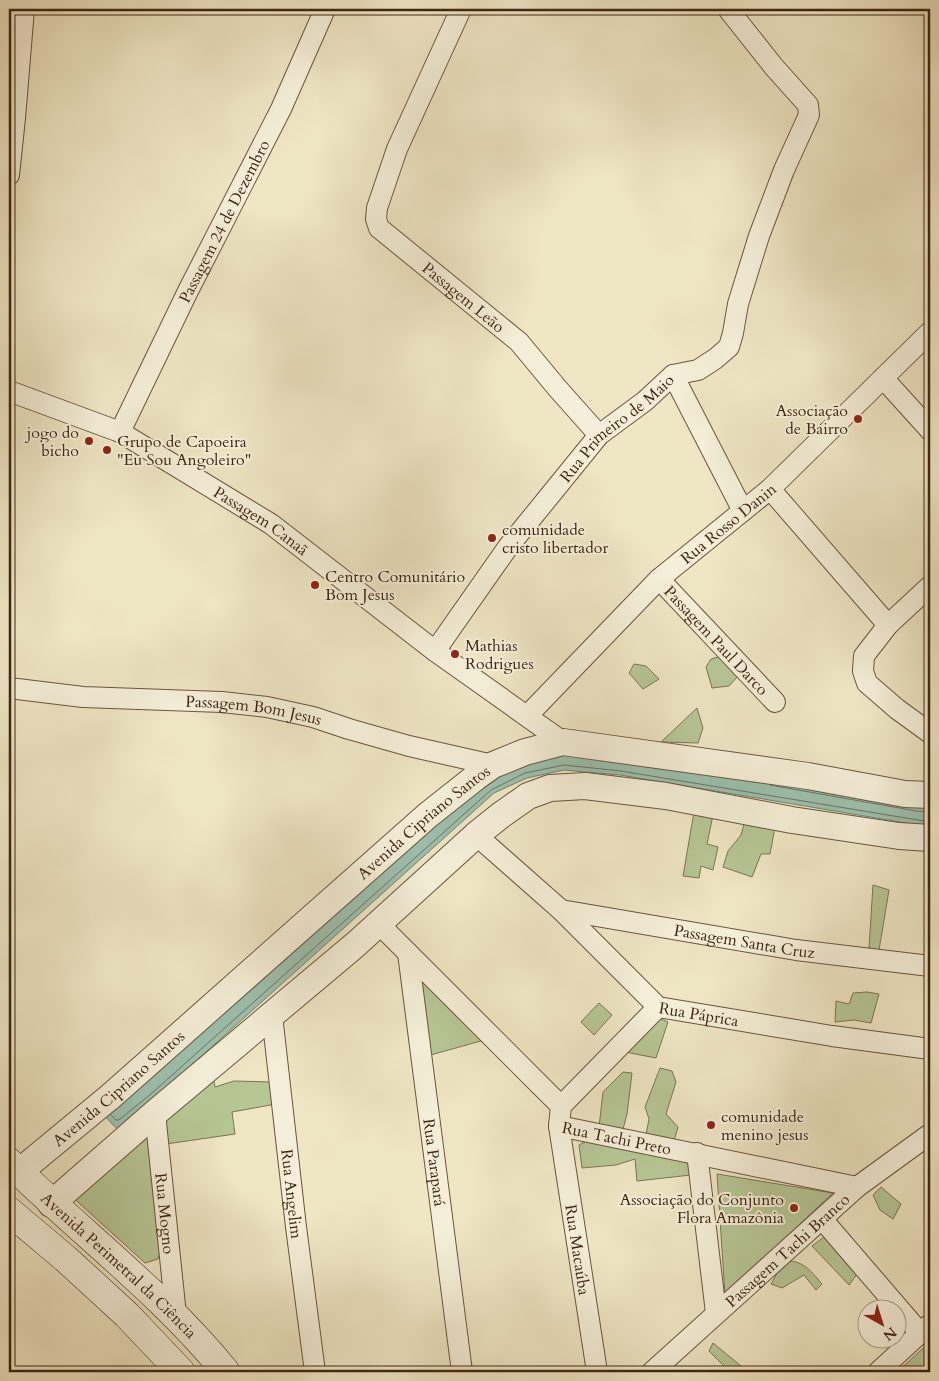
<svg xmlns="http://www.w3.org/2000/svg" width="939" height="1381" viewBox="0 0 939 1381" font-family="Cardo,serif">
<rect width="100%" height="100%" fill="#efe6c4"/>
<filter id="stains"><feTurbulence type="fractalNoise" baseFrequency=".004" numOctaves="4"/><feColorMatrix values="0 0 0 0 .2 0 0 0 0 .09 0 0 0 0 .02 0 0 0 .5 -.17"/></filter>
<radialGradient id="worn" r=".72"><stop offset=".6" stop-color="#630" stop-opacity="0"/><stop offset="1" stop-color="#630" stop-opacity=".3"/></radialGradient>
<path fill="#b7c695" stroke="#7a7654" d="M722,656l18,18 -11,12 -17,2 -6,-21 5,-8z
M634,664l12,2 13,13 -16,10 -14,-16z
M697,708l6,20 -5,15 -37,-1z
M694,812l19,3 -6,29 11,3 -5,23 -12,-4 -2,12 -16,-2z
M746,816l30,6 -6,32h-9l-9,23 -29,-10 5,-16 13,-16z
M873,885l16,5 -10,60 -10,-2z
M413,964l75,75 -61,17z
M867,992l12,2 -8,29 -17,-3 -19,2 1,-21 13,3 4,-11z
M599,1003l13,12 -18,20 -13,-13z
M656,1017l12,5 -12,36 -31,-6z
M660,1068l12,3 4,11 -10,32 12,13 -5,18 -28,-5 4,-21 -4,-12z
M212,1071l3,16 19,-6 38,1 4,22 -44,8 3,22 -69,10 -6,-31z
M623,1072l9,1 -5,41 -5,19 -23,-6 4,-35z
M153,1135l11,103 -6,21 -13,4 -77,-70 66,-56z
M592,1138l99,21v16l-54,6 -2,-22 -19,6 -34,3 -3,-23z
M717,1174l116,19 -108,101z
M881,1187l20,17 -8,15 -13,-9 -7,-15z
M828,1234l32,36 -11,15 -37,-39z
M784,1261c19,-1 26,9 38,23l-6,6 -12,-15 -22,13 -11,-4z
M930,1342v30h-33z
M713,1343l28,23 -6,6h-5l-21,-21z"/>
<path fill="#9cc0ad" stroke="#76826f" d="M571,752l359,55v20l-310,-52 -56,-5 -37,8 -33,15 -338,304 -39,32 -16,-17 243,-212 168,-137z"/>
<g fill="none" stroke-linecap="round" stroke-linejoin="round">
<path stroke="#6d7260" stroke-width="1" d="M770,785l146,26 14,1
M111,1115l5,5h3l33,-27 339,-303 34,-17 39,-8 57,6 309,51"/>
<g stroke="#6a553e" stroke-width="22">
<g id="minor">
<path id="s1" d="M461,9l-64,140 -20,59 -1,11 3,9 140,114 39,47 41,46"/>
<path d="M9,175l6,-57 9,-109"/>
<path d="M673,375l70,136"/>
<path d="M883,378l47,52"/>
<path id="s2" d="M9,391l111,41 151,92 164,127 128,91"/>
<path id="s3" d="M120,432l68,-141 93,-182 44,-100"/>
<path d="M770,489l118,136"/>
<path id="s4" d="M659,579l116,123"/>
<path d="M930,586l-42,39 -24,31 -1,15 4,12 30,26 33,24"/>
<path id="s5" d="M435,651l73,-104 91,-112 46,-34 28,-26 25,-5 17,-11 14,-12 4,-14 5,-29 21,-68 25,-66 25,-55 -1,-10 -34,-38 -46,-58"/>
<path id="s6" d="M9,688l74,9 139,5 45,5 46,10 36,12 60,17 84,19"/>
<path id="s7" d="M527,716l132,-137 111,-90 160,-157"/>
<path id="s8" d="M476,835l85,75 97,97 174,29 98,13"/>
<path id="s9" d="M561,910l235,40 134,16"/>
<path id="s10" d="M378,923l183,183 -2,20 38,246"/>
<path id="s11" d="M408,953l54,419"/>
<path id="s12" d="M272,1015l24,212 19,145"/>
<path d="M561,1106l97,-99"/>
<path id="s13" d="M155,1113l21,202"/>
<path id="s14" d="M559,1126l298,61"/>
<path d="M697,1153l19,160"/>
<path d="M822,1219l98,114"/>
<path id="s15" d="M652,1372l205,-185 73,-53"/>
<path d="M878,1372l51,-47"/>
</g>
</g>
<g stroke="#6a553e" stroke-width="28">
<g id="tertiary">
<path id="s16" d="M19,1172l92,-76 317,-281 48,-38 17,-12 32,-13 38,-10 245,34 97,18 25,1"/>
<path d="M51,1204l104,-91 200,-168 121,-110 25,-20 27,-19 22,-8 35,-2 81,10 126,24 107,16 31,2"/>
</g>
</g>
<g stroke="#3e2512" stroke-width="29">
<g id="secondary">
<path id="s17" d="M9,1162c72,71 154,132 217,210"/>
<path d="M9,1211l57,48 61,56 54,57"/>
</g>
</g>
<use href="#minor" stroke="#f5efd9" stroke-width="20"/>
<use href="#tertiary" stroke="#f5efd9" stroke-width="26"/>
<use href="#secondary" stroke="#f5efd9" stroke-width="28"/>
</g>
<g fill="#8f2418" stroke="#f5efd9" stroke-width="2">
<circle cx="858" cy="419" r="5"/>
<circle cx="89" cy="441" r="5"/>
<circle cx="107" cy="450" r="5"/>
<circle cx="492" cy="538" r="5"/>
<circle cx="315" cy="585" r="5"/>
<circle cx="455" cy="654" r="5"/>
<circle cx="711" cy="1125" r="5"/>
<circle cx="794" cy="1208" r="5"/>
</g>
<g text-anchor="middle" stroke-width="4" stroke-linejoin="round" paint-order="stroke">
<g font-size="16" fill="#3e2512" stroke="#f5efd9">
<text dy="6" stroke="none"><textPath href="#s3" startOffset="235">Passagem 24 de Dezembro</textPath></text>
<text dy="6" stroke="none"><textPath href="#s1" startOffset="346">Passagem Leão</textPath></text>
<text dy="6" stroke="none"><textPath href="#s5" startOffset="289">Rua Primeiro de Maio</textPath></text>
<text dy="6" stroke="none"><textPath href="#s2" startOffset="285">Passagem Canaã</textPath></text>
<text dy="6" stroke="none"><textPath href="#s7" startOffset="279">Rua Rosso Danin</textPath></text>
<text dy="6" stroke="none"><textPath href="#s4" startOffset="84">Passagem Paul Darco</textPath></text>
<text dy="6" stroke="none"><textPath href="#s6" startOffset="246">Passagem Bom Jesus</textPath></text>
<text dy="6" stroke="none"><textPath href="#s16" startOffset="535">Avenida Cipriano Santos</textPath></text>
<text dy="6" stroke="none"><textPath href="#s9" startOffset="186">Passagem Santa Cruz</textPath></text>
<text dy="6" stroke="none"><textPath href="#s8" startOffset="292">Rua Páprica</textPath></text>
<text dy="6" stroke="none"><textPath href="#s16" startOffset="130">Avenida Cipriano Santos</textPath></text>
<text dy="6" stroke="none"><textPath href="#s14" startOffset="59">Rua Tachi Preto</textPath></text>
<text dy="6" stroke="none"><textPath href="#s11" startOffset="211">Rua Parapará</textPath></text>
<text dy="6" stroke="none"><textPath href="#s12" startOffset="180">Rua Angelim</textPath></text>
<text dy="6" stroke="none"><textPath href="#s13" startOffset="101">Rua Mogno</textPath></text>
<text dy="6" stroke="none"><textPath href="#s10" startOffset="404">Rua Macaúba</textPath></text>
<text dy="6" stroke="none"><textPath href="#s15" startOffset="182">Passagem Tachi Branco</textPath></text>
<text dy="6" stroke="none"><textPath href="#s17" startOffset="151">Avenida Perimetral da Ciência</textPath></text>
</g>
<g font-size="16" fill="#3e2512" stroke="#f5efd9" text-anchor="start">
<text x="848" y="416" text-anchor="end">Associação<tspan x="848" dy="18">de Bairro</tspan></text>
<text x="79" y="438" text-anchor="end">jogo do<tspan x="79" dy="18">bicho</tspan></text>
<text x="117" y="447">Grupo de Capoeira<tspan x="117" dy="18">"Eu Sou Angoleiro"</tspan></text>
<text x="502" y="535">comunidade<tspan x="502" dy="18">cristo libertador</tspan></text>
<text x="325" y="582">Centro Comunitário<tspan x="325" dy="18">Bom Jesus</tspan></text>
<text x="465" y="651">Mathias<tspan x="465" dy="18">Rodrigues</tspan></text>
<text x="721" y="1122">comunidade<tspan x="721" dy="18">menino jesus</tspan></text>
<text x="784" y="1205" text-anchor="end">Associação do Conjunto<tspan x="784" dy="18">Flora Amazônia</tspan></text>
</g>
</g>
<rect width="939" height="1381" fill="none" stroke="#efe6c4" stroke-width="30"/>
<rect x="10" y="10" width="919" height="1361" fill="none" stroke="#3e2512" stroke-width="2.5"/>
<rect x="15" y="15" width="909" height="1351" fill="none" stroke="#3e2512"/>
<g transform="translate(882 1324) rotate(141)"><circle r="24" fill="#f5efd9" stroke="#ac9e89"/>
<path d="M0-4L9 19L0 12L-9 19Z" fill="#8f2418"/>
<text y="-8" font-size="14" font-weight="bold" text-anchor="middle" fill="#3e2512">N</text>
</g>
<rect width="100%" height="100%" filter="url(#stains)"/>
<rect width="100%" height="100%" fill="url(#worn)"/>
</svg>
